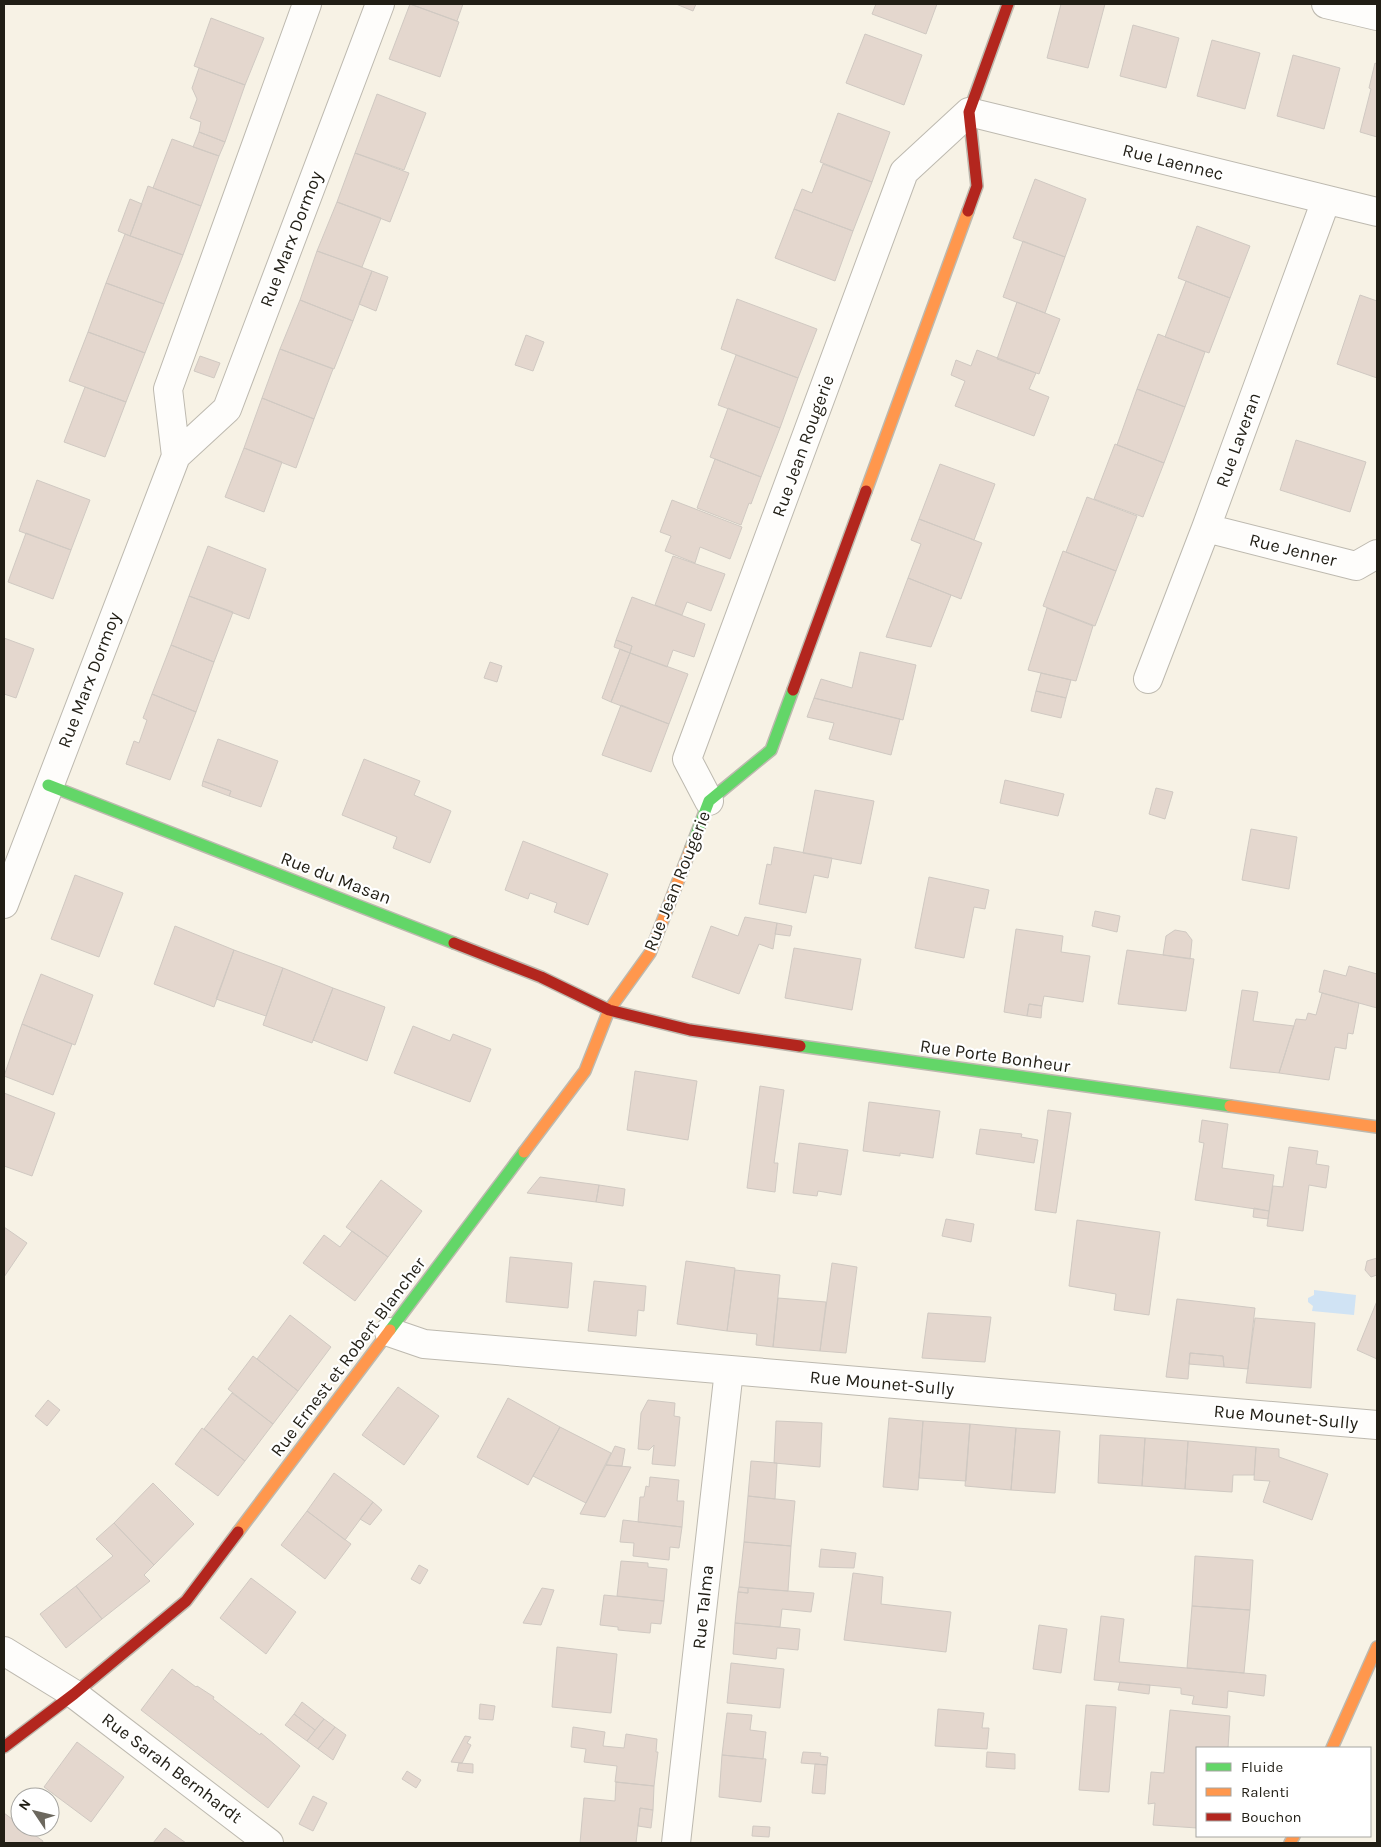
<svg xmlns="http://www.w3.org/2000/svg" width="1381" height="1847" viewBox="0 0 1381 1847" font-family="Karla,sans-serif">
<rect width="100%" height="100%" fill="#f7f2e5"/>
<path fill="#d0e3f4" d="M1314,1290l42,5 -2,20 -42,-4 1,-5 -5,-4v-4l6,-3z"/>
<path fill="#e4d7ce" stroke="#d0c9c2" d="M410,4l49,18 -19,55 -51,-18z
M410,4h53l-6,17z
M676,4h20l-3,7z
M876,4h61l-11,30 -54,-20z
M1061,4h44l-17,64 -41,-10z
M211,18l53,20 -19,47 -51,-19z
M1133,25l46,13 -13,50 -46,-12z
M865,34l57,21 -18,50 -58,-22z
M1212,40l48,13 -15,56 -48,-13z
M1293,55l47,13 -16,61 -47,-13z
M1375,63l2,1v73l-17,-5 11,-43 -2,-1z
M199,68l46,17 -20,57 -26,-10 2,-10 -11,-4 7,-19 -5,-11z
M377,94l49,19 -22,57 -49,-17z
M838,113l52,19 -18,50 -52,-20z
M199,132l26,10 -6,14 -26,-9z
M172,139l47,17 -18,50 -48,-18z
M355,153l54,20 -19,49 -53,-20z
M823,164l49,18 -19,49 -59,-22 8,-20 10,4z
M1035,179l51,20 -21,58 -52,-19z
M148,186l53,20 -18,49 -53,-19z
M130,199l12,5 -12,32 -12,-5z
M337,202l44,16 -19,49 -45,-16z
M794,209l59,22 -18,50 -60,-23z
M1197,226l53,20 -20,52 -52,-20z
M125,234l58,21 -19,49 -58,-21z
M1023,241l42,16 -20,56 -42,-16z
M317,251l55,20 -19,50 -53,-21z
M372,271l16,6 -12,34 -17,-7z
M1186,281l44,17 -21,55 -44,-16z
M106,283l58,21 -19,49 -57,-21z
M1360,295l17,6v77l-40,-14z
M737,299l80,30 -19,49 -77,-29z
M300,300l53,21 -19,48 -54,-20z
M1017,302l43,17 -21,55 -42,-15z
M88,332l57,21 -19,49 -57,-21z
M1158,334l47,18 -20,55 -48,-18z
M526,335l18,7 -11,29 -18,-6z
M280,349l53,20 -19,50 -52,-21z
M977,350l59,23 -7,16 20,8 -15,39 -79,-30 10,-25 -14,-6 5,-15 15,6z
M736,355l62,23 -18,50 -62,-23z
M200,356l20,7 -6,15 -20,-7z
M85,387l41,15 -21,55 -41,-15z
M1137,389l48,18 -21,56 -47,-18z
M262,398l52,21 -18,49 -52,-20z
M728,408l52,20 -19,49 -51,-20z
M1296,440l70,22 -16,50 -70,-22z
M1115,444l49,19 -21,54 -49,-18z
M244,448l38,14 -18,50 -39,-15z
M715,459l46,18 -10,27 -2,-1 -8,22 -44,-17z
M940,464l55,20 -21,56 -55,-21z
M37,480l53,20 -19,50 -52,-19z
M1087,497l50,19 -21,55 -50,-19z
M672,500l70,27 -12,32 -30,-12 -5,16 -30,-12 6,-15 -11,-4z
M919,519l63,24 -21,56 -53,-21 13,-34 -10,-4z
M26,533l45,17 -18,49 -45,-17z
M208,546l58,23 -17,50 -60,-23z
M1063,551l53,20 -21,55 -52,-20z
M673,556l52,18 -14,37 -24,-9 -5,13 -27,-10z
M908,578l43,17 -20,52 -45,-10z
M189,596l44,16 -19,50 -43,-17z
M632,597l73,27 -11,33 -21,-7 -6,17 -37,-14 2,-7 -16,-6z
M1047,608l46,18 -17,55 -48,-11z
M4,638l30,11 -18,49 -12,-4z
M616,640l16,6 -2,7 -16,-6z
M171,645l43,17 -18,50 -44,-18z
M620,649l10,4 -19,49 -9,-4z
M860,652l56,13 -13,55 -89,-22 7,-19 31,9z
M630,653l58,21 -19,50 -58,-22z
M490,662l12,4 -5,16 -13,-4z
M1041,673l30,7 -5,18 -30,-7z
M1036,691l30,7 -5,20 -30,-7z
M152,694l44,18 -26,68 -44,-16 8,-23 5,2 8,-23 -4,-2z
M814,698l86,21 -9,36 -62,-16 5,-16 -27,-6z
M621,705l48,19 -18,48 -49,-17z
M218,739l60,22 -17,46 -32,-11 2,-5 -28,-10z
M364,759l56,22 -6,14 37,16 -21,52 -37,-15 4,-11 -55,-22z
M1005,780l59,14 -6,22 -58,-13z
M203,781l28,10 -2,5 -27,-10z
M1156,788l17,4 -8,27 -16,-5z
M815,790l59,11 -13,63 -58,-11z
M1251,829l46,8 -8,52 -47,-9z
M523,841l85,33 -20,51 -34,-13 3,-9 -27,-10 -2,6 -23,-9z
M774,847l58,11 -4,20 -14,-3 -8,38 -47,-9 8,-40 4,1z
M75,875l48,18 -24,64 -48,-18z
M929,877l60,13 -4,19 -11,-2 -10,51 -49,-10z
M1095,911l25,5 -3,16 -25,-6z
M745,917l32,6 -4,26 -14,-5 -20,50 -47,-17 19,-51 27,10z
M777,923l15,3 -2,10 -15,-2z
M175,926l59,24 -20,57 -60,-23z
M1016,929l47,7 -2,16 29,4 -7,46 -39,-6 -2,10 -13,-2 -2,12 -23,-4z
M1175,930l11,2 6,8 -2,19 -27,-4 3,-19z
M794,948l67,11 -9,51 -67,-12z
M234,950l49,18 -17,48 -50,-17z
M1127,950l67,9 -8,52 -68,-7z
M1349,966l28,8v34l-58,-16 5,-22 22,6z
M283,968l50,20 -21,55 -49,-18z
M41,974l52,21 -18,50 -53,-21z
M333,988l52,19 -18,54 -54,-21z
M1242,990l16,2 -5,29 41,5 -15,47 -49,-5z
M1322,993l37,10 -6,31 -5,-1 -2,16 -11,-2 -6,33 -50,-7 17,-54 10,1 2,-7 8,2z
M1029,1004l13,2 -1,12 -14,-2z
M22,1024l50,20 -19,51 -49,-19z
M413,1026l37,15 3,-7 38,15 -21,53 -76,-29z
M635,1071l62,10 -9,59 -61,-10z
M760,1086l24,4 -10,73h4l-3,29 -28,-4z
M4,1093l51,20 -23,63 -28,-10z
M869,1102l71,9 -7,47 -33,-5v3l-37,-5z
M1048,1110l23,3 -15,100 -21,-3z
M1202,1120l26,4 -6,44 52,7 -5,36 -74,-11 9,-57 -5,-1z
M980,1129l42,5 -1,3 17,3 -4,23 -58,-9z
M799,1143l49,7 -7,45 -23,-4 -1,5 -24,-3z
M1289,1147l29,4 -2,13 13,2 -3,22 -17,-3 -6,46 -36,-5 6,-40 10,1z
M540,1177l59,8 -3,17 -69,-9z
M381,1180l41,31 -34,46 -42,-30z
M599,1185l26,4 -2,17 -27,-4z
M1254,1208l15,3 -1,8 -15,-2z
M946,1219l28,5 -3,18 -29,-6z
M1077,1220l83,12 -11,83 -35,-5 2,-16 -47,-8z
M4,1227l23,16 -23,34z
M352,1231l36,26 -33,44 -52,-38 21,-28 16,12z
M510,1257l62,6 -4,45 -62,-6z
M1377,1258v17l-6,2 -6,-7 2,-9z
M686,1261l49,7 -8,63 -50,-7z
M832,1263l25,4 -11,86 -26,-2z
M735,1270l45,5 -7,72 -17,-2 1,-11 -30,-3z
M594,1281l52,5 -2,25 -6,-1 -2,26 -48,-5z
M778,1298l48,4 -6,49 -47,-4z
M1177,1299l78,9 -7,61 -24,-2 -1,-11 -33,-3 -2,26 -22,-2z
M1377,1301v58l-20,-9z
M928,1313l63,4 -6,45 -63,-4z
M290,1315l41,32 -33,44 -41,-32z
M1255,1318l60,5 -4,65 -65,-5z
M1190,1353l33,3 1,11 -35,-3z
M253,1356l45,35 -25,33 -45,-35z
M398,1387l41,29 -35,49 -42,-30z
M232,1393l41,31 -28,37 -41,-32z
M508,1398l52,29 -32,58 -51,-28z
M48,1400l12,10 -13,16 -12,-10z
M648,1400l27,3 -1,13 6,1 -5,49 -23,-2 2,-19 -5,5 -11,-1 3,-36z
M889,1418l34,3 -5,69 -35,-3z
M776,1421l46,2 -2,44 -46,-4z
M923,1421l47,3 -4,57 -47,-3z
M970,1424l46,4 -5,62 -46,-4z
M560,1427l51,26 -25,50 -53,-27z
M202,1428l43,33 -27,35 -43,-32z
M1016,1428l44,3 -5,62 -44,-3z
M1100,1435l45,3 -3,48 -44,-3z
M1145,1438l43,3 -3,48 -43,-3z
M1188,1441l68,6 -2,28h-21l-1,17 -47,-3z
M615,1446l10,3 -3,17 -16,-1z
M1256,1447l23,2v8l49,17 -16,46 -49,-18 7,-21 -16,-1z
M751,1461l26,2 -2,36 -27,-3z
M606,1465l25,2 -26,50 -25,-3z
M334,1473l39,29 -28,38 -38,-29z
M650,1477l29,3 -2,21h7l-2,26 -44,-5 2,-25h4l2,-11 3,1z
M153,1483l41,41 -40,41 -40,-42z
M748,1496l47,5 -4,45 -47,-4z
M373,1502l9,8 -12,15 -10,-6z
M307,1511l44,33 -26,35 -44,-34z
M623,1520l59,7 -3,21 -9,-1 -1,13 -36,-4 1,-13 -14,-1z
M114,1523l40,42 -10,10 6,6 -48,38 -26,-33 37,-30 -17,-17z
M744,1542l47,4 -3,45 -49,-4z
M821,1549l35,4 -2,15 -35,-1z
M1195,1556l58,4 -3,50 -58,-4z
M621,1561l27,2v4l19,2 -3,32 -47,-5z
M419,1565l9,5 -8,14 -9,-5z
M853,1573l30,4 -2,27 70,8 -5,40 -102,-12z
M251,1578l45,34 -30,42 -46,-36z
M76,1586l26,33 -36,29 -26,-34z
M739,1587l9,1v5l-10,-1z
M542,1588l12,2 -13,35 -18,-2z
M748,1588l66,5 -3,19 -29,-3 -2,18 -45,-4 3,-31 10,1z
M604,1595l60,6 -3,23 -10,-1 -1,10 -32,-3v-3l-18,-2z
M1192,1606l58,4 -6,63 -57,-5z
M1101,1616l23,3 -5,43 147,13 -2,21 -36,-5 -1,17 -35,-4 2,-8 -13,-2v-6l-87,-8z
M735,1623l65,6 -2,21 -21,-2 -1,11 -43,-5z
M1039,1625l28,4 -6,44 -28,-4z
M557,1647l60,7 -6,59 -59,-6z
M731,1663l53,6 -4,39 -53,-5z
M172,1669l24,18 1,-1 17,11 -1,2 47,36 1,-2 39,33 -32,42 -127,-98z
M1120,1682l30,3 -1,9 -31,-4z
M302,1702l22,17 -9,11 -21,-16z
M480,1704l15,2 -2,14 -14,-1z
M1086,1705l30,2 -7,85 -30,-2z
M938,1709l46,4 -2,15h7l-2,21 -52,-3z
M1170,1710l60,6 -2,32h-31v80l-44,-3 2,-22 -7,1 3,-32 13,1z
M727,1713l25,2 -2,15 16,2 -3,27 -41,-4z
M294,1714l21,16 -8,11 -22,-16z
M324,1719l11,8 -17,22 -11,-8z
M335,1727l11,8 -13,25 -15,-11z
M573,1727l32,5 -2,14 21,2 2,-14 31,5 -1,13h2l-4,34 -39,-4 2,-16 -33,-4 2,-13 -15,-2z
M465,1736l6,1 -4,6 4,2 -9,18 -11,-1z
M77,1742l47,35 -33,45 -47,-35z
M803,1752l18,1 -1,3 8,1 -1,8 -26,-2z
M987,1752l28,2v15l-29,-2z
M722,1755l44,4 -5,43 -42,-5z
M459,1763l14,1v9l-16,-2z
M815,1764l12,1 -2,29 -13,-1z
M407,1771l14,9 -5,8 -14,-9z
M616,1782l38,4 -1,24 -13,-2 -4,35h-56l4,-45 31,3z
M313,1796l14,7 -14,28 -14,-7z
M640,1808l13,2 -2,18 -13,-2z
M4,1813l16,12v2h3l20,14 -1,2h-38z
M753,1826l17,1 -1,10 -17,-1z
M165,1828l21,15h-33z"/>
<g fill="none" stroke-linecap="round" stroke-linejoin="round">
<g stroke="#bdb9af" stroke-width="30">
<path id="street" d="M1326,4l51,12
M176,456l-8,-67 139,-385
M1206,528l150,38 21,-12
M1148,679l58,-151 120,-328
M709,801l-22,-42 217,-587 65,-60 408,100
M4,904l172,-448 51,-47 153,-405
M389,1332l35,12 953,81
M4,1651l70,43 195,149
M676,1843l53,-473"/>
</g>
<g stroke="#bdb9af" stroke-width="14">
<path id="fast" d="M48,785l406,158
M691,848l18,-47 62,-51 22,-60
M800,1046l430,60
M390,1330l134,-178"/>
</g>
<g stroke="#bdb9af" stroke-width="14">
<path id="slow" d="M866,491l102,-280
M1230,1106l147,21
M524,1152l61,-81 24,-61 41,-57 41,-105
M238,1532l152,-202
M1332,1748l45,-101
M1290,1843l4,-7"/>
</g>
<g stroke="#bdb9af" stroke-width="14">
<path id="jam" d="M968,211l9,-25 -8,-74 39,-108
M793,690l73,-199
M454,943l87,34 68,33 81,20 110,16
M4,1747l70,-53 112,-93 52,-69"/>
</g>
<use href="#street" stroke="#fefdfb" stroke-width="28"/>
<use href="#fast" stroke="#63d668" stroke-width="11"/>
<use href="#slow" stroke="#ff974d" stroke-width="11"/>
<use href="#jam" stroke="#b3261e" stroke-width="11"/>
</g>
<g text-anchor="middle" stroke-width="4.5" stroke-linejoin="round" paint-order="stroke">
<g font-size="18" fill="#211e15" stroke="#fff">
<text transform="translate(1173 162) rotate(14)" y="6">Rue Laennec</text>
<text transform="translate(291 239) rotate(-69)" y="6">Rue Marx Dormoy</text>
<text transform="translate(1238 440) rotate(-70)" y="6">Rue Laveran</text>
<text transform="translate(803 446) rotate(-70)" y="6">Rue Jean Rougerie</text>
<text transform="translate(1293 550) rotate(14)" y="6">Rue Jenner</text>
<text transform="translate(89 680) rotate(-69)" y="6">Rue Marx Dormoy</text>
<text transform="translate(336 878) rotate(21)" y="6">Rue du Masan</text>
<text transform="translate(677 881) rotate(-68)" y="6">Rue Jean Rougerie</text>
<text transform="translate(995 1056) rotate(8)" y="6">Rue Porte Bonheur</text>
<text transform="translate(348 1357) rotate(-53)" y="6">Rue Ernest et Robert Blancher</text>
<text transform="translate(882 1383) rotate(5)" y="6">Rue Mounet-Sully</text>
<text transform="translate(1286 1417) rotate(5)" y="6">Rue Mounet-Sully</text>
<text transform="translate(703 1607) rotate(-84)" y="6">Rue Talma</text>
<text transform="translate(172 1768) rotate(37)" y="6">Rue Sarah Bernhardt</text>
</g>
</g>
<rect width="1381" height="1847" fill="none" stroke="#211e15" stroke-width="10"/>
<rect x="1196" y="1747" width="175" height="90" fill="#ffffff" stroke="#a6a5a1"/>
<rect x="1206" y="1763" width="25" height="8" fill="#63d668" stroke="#a6a5a1"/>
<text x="1241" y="1772" font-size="15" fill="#211e15">Fluide</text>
<rect x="1206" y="1788" width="25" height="8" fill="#ff974d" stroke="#a6a5a1"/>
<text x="1241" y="1797" font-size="15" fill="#211e15">Ralenti</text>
<rect x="1206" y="1813" width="25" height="8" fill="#b3261e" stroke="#a6a5a1"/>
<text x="1241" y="1822" font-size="15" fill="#211e15">Bouchon</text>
<g transform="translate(35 1812) rotate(305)"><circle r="24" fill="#ffffff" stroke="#a6a5a1"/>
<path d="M0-4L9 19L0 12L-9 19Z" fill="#6c685e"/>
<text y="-8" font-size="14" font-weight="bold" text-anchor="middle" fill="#211e15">N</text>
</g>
</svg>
